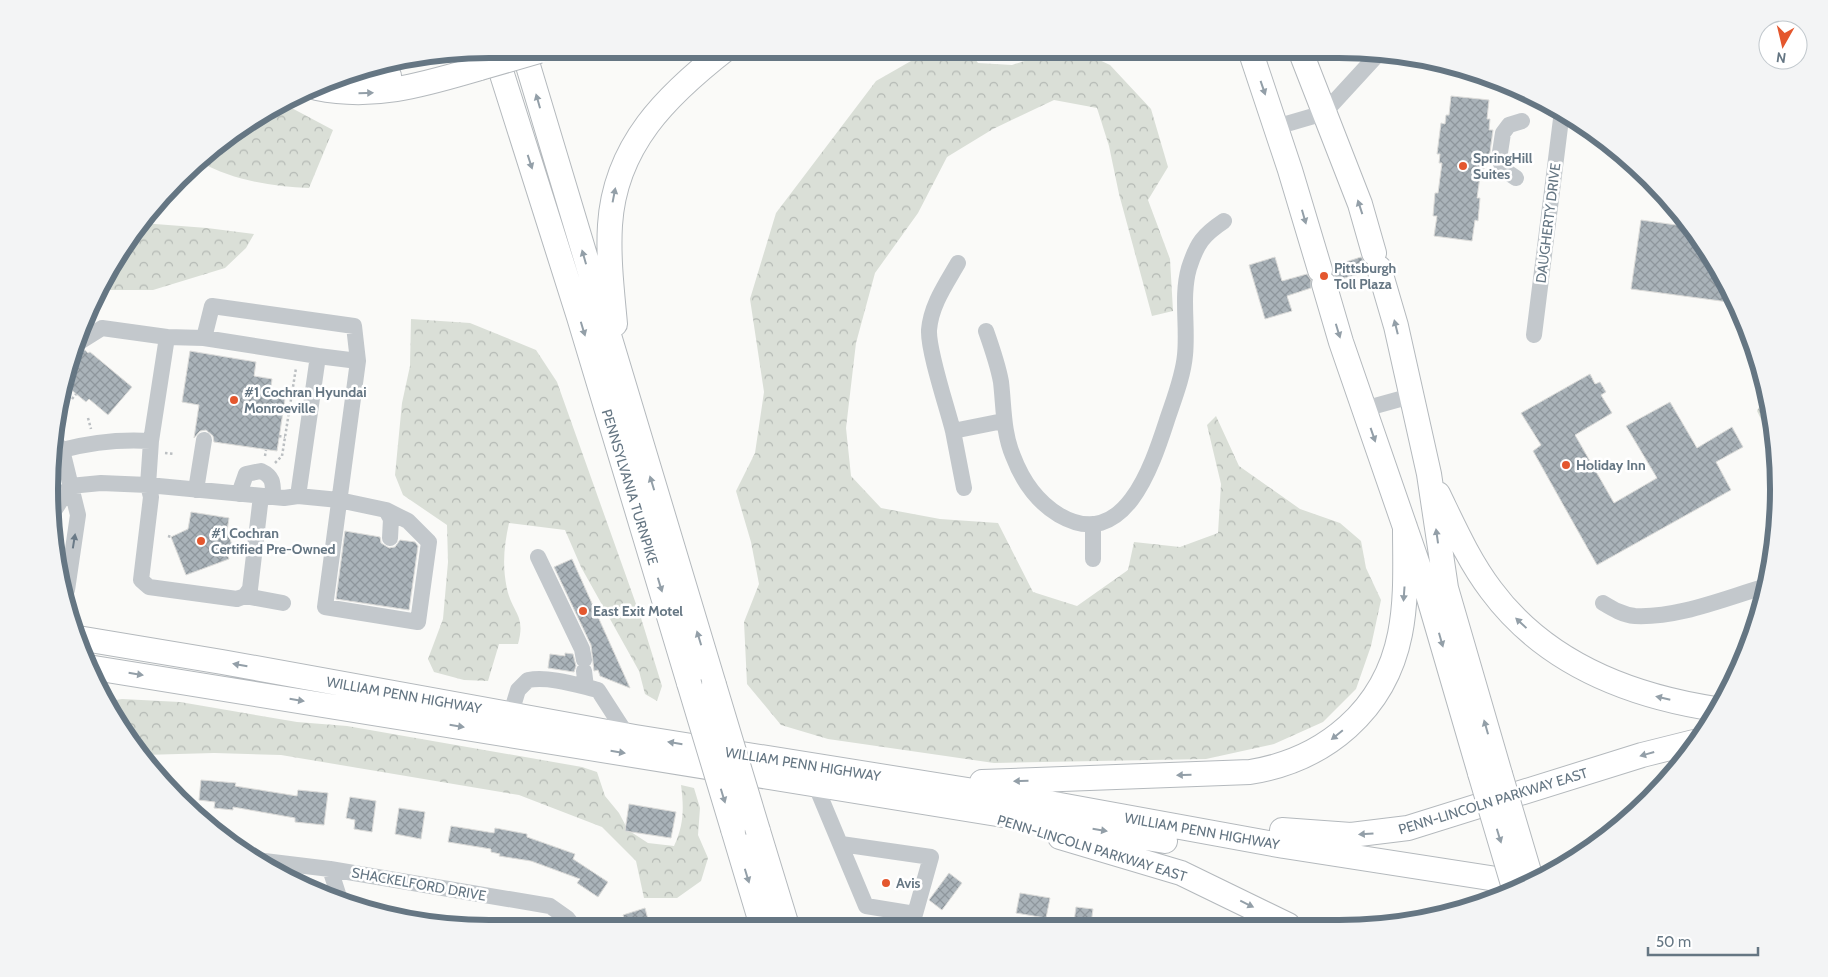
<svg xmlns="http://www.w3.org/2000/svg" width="1828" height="977" viewBox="0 0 1828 977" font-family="Cabin,sans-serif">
<defs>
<pattern id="forest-crowns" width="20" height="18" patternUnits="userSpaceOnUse" patternTransform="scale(1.25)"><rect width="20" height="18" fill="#dadfd7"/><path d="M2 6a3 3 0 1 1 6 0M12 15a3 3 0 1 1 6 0" fill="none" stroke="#b4b9b4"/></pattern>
<pattern id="building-cross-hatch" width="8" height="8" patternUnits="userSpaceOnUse" patternTransform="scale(1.25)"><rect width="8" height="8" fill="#aab3b9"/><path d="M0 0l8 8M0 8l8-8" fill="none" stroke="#8e969c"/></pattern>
</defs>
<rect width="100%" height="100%" fill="#fafaf8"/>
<path fill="url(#forest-crowns)" d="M940,49h28l10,14 34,2 49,-16h15l34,16 41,44 17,58 -20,33 22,59 3,52 -21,5 -33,-122 -10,-48 -12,-38 -43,-8 -61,29 -46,28 -29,56 -43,60 -19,70 -10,85 5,48 30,32 59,11 58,4 35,69 44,14 51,-36 6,-28 46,5 38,-14 3,-49 -14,-59 9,-9 23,50 61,43 40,14 21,18 5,27 15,32 -10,46 -15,43 -33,33 -49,22 -68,15 -212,4 -166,-24 -47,-14 -34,-41 -3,-62 15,-38 -8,-42 -15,-51 19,-38 9,-61 -14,-93 26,-86 100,-132 49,-28z
M286,105l47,25 -24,58c-37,-1 -76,-8 -109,-26l21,-22z
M142,223l65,5 47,6 -8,14 -21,20 -72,22h-51l21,-46z
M411,319l59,4 66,27 21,32 84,236 21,68 -5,15 -12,-7 -6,-23 -58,-104 -16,-37 -56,-7c-5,23 -7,42 -2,66 6,25 19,26 11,55h-19l-11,37 -24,-1 -30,-8 -6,-13 15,-40 5,-57 -1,-37 -44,-30 -8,-20 7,-72 8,-37z
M1766,393l8,33 -7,5 -10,-20z
M122,699l58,3 117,20 50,4 235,41 15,5 8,24 14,17 9,17 20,13 26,3c10,-21 10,-38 7,-61l13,3 6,20 -2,27 10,23 -7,23 -24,17h-33l-8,-37 -34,-34 -83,-32 -238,-40 -67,-2 -71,2 -33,-54z"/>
<path fill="url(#building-cross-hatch)" stroke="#dcdcda" d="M1451,96l38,4 -2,19h3l-1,11h4l-4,29 -4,-1 -1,11h-3l-4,29h3l-2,23 -3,-1 -3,21 -38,-5 3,-20h-4l2,-23h3l4,-30h-3l1,-9h-3l4,-31 4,1 1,-9h3z
M1641,220l49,7 30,42 16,34 -105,-14z
M1275,257l7,24 25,-7 4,6v8l-24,8 5,15 -27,8 -16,-54z
M1361,257l5,7v8l-29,8 -4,-6v-8z
M85,350l3,3 2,-1 42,35 -24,28 -19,-16 -3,3 -23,-19 1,-8 10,-23z
M190,351l66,11 -2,14 18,3 -2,17 15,3 -8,52 -63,-9 -1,-6 -7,-6 -6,1 -6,7 5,-33 -17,-3z
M1590,374l5,10 5,-2 6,10 -5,3 11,18 -37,22 39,68 43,-25 -31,-52 44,-24 27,46 35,-21 11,20 -27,15 15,28 -134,75 -64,-114 8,-6 -20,-32z
M191,512l38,6 -2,13 5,14 -7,3 4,11 -43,16 -15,-38 17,-8z
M345,531l35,6 1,6 8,5 6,-1 5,-7 15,2 3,4 -9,64 -73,-11z
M572,559l58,129 -30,-12 -2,-6 -4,1 -3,-26 -37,-78z
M565,653l8,1 3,12 -2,6 -26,-4 2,-14 15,2z
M201,780l35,3 -1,3 62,10 1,-6 30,3 -4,32 -29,-3v-4l-62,-11v3l-19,-2 1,-6 -16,-2z
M350,797l26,4 -4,31 -18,-3 1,-9 -9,-2z
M629,804l47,8 -5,26 -46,-7z
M399,808l26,4 -4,27 -26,-5z
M451,826l43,7 1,-5 32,6v3l48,17 -2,5 35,23 -10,15 -21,-14 3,-4 -49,-18 -32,-5 1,-2 -9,-2v-3l-43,-7z
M949,873l13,10 -20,27 -13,-10z
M1020,893l30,5 -4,20 -30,-5z
M1076,907l17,2 -2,15 -17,-2z
M645,908l5,19h-23l-4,-12z"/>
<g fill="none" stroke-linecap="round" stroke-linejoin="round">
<g stroke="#b4b9bd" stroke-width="26">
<path id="highway" d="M494,49l85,268 110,366
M523,49l191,636
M1250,50l40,120 30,100
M1300,50l60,154 14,49
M341,75l25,3 23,-2
M317,88c58,12 108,-4 163,-20
M1379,268l17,58 33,148 17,114 54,186
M1324,284l17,58 85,246 54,185
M615,324c-3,-33 -7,-66 -5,-99 5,-80 57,-130 116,-176
M1438,494c16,33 31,67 53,96 54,73 139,106 225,119
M78,638l144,24 413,75 414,66 235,43 244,38
M88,667l1077,174
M982,782l268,-10c75,-12 135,-62 150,-138 7,-35 5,-71 5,-107
M733,829l29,97
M1282,830l69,5 57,-7 234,-73 52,-13
M758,831l29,95
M1060,837l121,36 107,52"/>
</g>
<path stroke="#bbbfc2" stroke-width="2.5" stroke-dasharray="2.5 2.5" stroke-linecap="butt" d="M72,399l4,-5
M88,418l3,11
M279,436l6,1
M165,453l9,1
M265,456l1,-6
M275,463l7,-7 14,-88
M168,536l3,1
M232,545h2"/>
<path stroke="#c3c8cc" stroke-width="16" d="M1276,127l48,-14 56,-61
M1516,178l-12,-8 -5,-11 4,-26 6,-8 13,-4
M958,263c-12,21 -27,42 -29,67 -1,21 18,77 24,101l50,-10
M986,331c6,17 12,34 15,51 3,26 2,50 12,74 9,24 23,45 46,59 65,38 93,-49 108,-95 7,-21 16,-43 18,-65 3,-29 -4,-59 4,-87 8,-25 14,-33 35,-47
M1534,335l28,-224
M204,338l8,-32 142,20 4,35
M78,343l24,-15 65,9
M318,356l40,5 -33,246 93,15 11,-80 -21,-21 -22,-11
M1364,409l47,-13
M953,431l11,57
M57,444l5,6 16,65 -11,75
M62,450c30,-8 58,-11 89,-9
M70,486l31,-3 47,2 136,13 14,-2 41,4 47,10 5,9 -1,19
M196,490l8,-50
M239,494l7,-20 15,-3c13,6 12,13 12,26
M261,496l-11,93 -5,7 -8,3 -88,-12 -8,-7 10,-83 -3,-12 3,-44 16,-104 37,1 114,18 -20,140
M52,526l2,-15 16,-25
M538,557l44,92 2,11
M1093,559v-35
M245,596l38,7
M1603,603c10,6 20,12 32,13 44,2 90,-18 132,-30
M584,671l2,16
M511,713l7,-23 10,-10c21,-4 49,5 70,10l29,45
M815,784l51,122 49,8 16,-57 -90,-13
M256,860l74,9 220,37 17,12 7,9
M330,869l10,31"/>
<use href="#highway" stroke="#fff" stroke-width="24"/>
<g stroke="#b4b9bd" stroke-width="26" stroke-linecap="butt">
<path id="highway-bridge" d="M480,68l59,-17
M689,683l44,146
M714,685l44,146
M1480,773l35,118
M1500,774l32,108"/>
</g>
<use href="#highway-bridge" stroke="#fff" stroke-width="24"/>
</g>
<defs><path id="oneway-solid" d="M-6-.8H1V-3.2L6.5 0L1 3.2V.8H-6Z" transform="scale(1.25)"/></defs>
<g fill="#939fa8">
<use href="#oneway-solid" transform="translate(1263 88) rotate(71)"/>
<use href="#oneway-solid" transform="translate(366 93) rotate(-1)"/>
<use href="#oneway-solid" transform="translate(538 101) rotate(-106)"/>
<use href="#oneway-solid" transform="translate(530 162) rotate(72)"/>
<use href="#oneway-solid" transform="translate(614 195) rotate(-79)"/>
<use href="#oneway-solid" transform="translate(1360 207) rotate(-108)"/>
<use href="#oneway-solid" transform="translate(1304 217) rotate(74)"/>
<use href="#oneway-solid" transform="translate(584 257) rotate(-106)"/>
<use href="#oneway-solid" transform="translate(1396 327) rotate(-104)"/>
<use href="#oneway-solid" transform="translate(583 329) rotate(73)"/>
<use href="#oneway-solid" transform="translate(1338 331) rotate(73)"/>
<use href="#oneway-solid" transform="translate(1373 435) rotate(71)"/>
<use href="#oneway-solid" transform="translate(652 483) rotate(-107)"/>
<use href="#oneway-solid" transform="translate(1437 536) rotate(-98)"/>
<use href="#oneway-solid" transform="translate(660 585) rotate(73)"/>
<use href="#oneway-solid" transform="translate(1404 594) rotate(94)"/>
<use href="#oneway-solid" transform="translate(1521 623) rotate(-137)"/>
<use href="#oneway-solid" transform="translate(699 638) rotate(-107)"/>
<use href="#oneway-solid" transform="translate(1441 640) rotate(74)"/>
<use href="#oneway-solid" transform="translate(240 665) rotate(-170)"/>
<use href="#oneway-solid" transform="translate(136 674) rotate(9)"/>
<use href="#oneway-solid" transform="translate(1663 698) rotate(-167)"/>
<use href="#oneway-solid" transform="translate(297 700) rotate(9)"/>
<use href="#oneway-solid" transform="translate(457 726) rotate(9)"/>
<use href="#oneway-solid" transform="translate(1486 727) rotate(-106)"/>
<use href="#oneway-solid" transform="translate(1337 735) rotate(141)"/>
<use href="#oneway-solid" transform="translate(675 743) rotate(-171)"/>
<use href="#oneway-solid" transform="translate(618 752) rotate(9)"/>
<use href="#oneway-solid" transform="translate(1647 754) rotate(164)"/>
<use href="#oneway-solid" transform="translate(1184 775) rotate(178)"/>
<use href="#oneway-solid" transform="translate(1021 781) rotate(178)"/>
<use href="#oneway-solid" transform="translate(723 796) rotate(73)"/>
<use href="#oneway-solid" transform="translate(1100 830) rotate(9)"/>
<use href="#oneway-solid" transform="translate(1366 834) rotate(176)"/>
<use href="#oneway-solid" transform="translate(1499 836) rotate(73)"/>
<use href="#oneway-solid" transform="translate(747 876) rotate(73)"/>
<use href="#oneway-solid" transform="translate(1247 904) rotate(26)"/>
</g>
<use fill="#6a7a87" href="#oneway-solid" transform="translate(74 541) rotate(-81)"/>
<g fill="#e4572e" stroke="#fff" stroke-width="2">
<circle cx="1463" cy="166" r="5"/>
<circle cx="1324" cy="276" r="5"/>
<circle cx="234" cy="400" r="5"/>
<circle cx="1566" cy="465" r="5"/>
<circle cx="201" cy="541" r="5"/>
<circle cx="583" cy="611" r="5"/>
<circle cx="886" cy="883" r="5"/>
</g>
<g text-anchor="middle" stroke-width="5" stroke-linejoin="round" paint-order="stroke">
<g font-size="14" font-weight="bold" fill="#657683" stroke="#fff" text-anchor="start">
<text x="1473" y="163">SpringHill<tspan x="1473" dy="16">Suites</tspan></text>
<text x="1334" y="273">Pittsburgh<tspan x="1334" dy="16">Toll Plaza</tspan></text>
<text x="244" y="397">#1 Cochran Hyundai<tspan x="244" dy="16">Monroeville</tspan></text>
<text x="1576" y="470">Holiday Inn</text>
<text x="211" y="538">#1 Cochran<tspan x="211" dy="16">Certified Pre-Owned</tspan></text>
<text x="593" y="616">East Exit Motel</text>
<text x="896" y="888">Avis</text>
</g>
<g font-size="14" fill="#657683" stroke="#fff">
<text transform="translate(1548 223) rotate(-83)" y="5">DAUGHERTY DRIVE</text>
<text transform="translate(630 487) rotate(73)" y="5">PENNSYLVANIA TURNPIKE</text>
<text transform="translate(404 695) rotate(10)" y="5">WILLIAM PENN HIGHWAY</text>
<text transform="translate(803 764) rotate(9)" y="5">WILLIAM PENN HIGHWAY</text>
<text transform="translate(1493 801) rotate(-17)" y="5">PENN-LINCOLN PARKWAY EAST</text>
<text transform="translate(1202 831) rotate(10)" y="5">WILLIAM PENN HIGHWAY</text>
<text transform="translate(1092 848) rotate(17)" y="5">PENN-LINCOLN PARKWAY EAST</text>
<text transform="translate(419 884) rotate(10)" y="5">SHACKELFORD DRIVE</text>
</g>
</g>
<path d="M0 0H1828V977H0ZM489 58H1339A431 431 0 0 1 1770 489V489A431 431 0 0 1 1339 920H489A431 431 0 0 1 58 489V489A431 431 0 0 1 489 58Z" fill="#f3f4f5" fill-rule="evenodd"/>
<path fill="none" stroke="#657683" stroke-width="6" d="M489 58H1339A431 431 0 0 1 1770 489V489A431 431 0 0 1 1339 920H489A431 431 0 0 1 58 489V489A431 431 0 0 1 489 58Z"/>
<g transform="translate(1783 45) rotate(188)"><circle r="24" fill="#ffffff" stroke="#c1c8cd"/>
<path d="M0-4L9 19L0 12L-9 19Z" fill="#e4572e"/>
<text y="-8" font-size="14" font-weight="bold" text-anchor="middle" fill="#657683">N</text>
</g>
<path d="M1648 947v8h110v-8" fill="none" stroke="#657683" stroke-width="2.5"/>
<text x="1656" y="947" font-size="15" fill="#657683" stroke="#ffffff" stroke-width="4" paint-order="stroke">50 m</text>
</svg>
